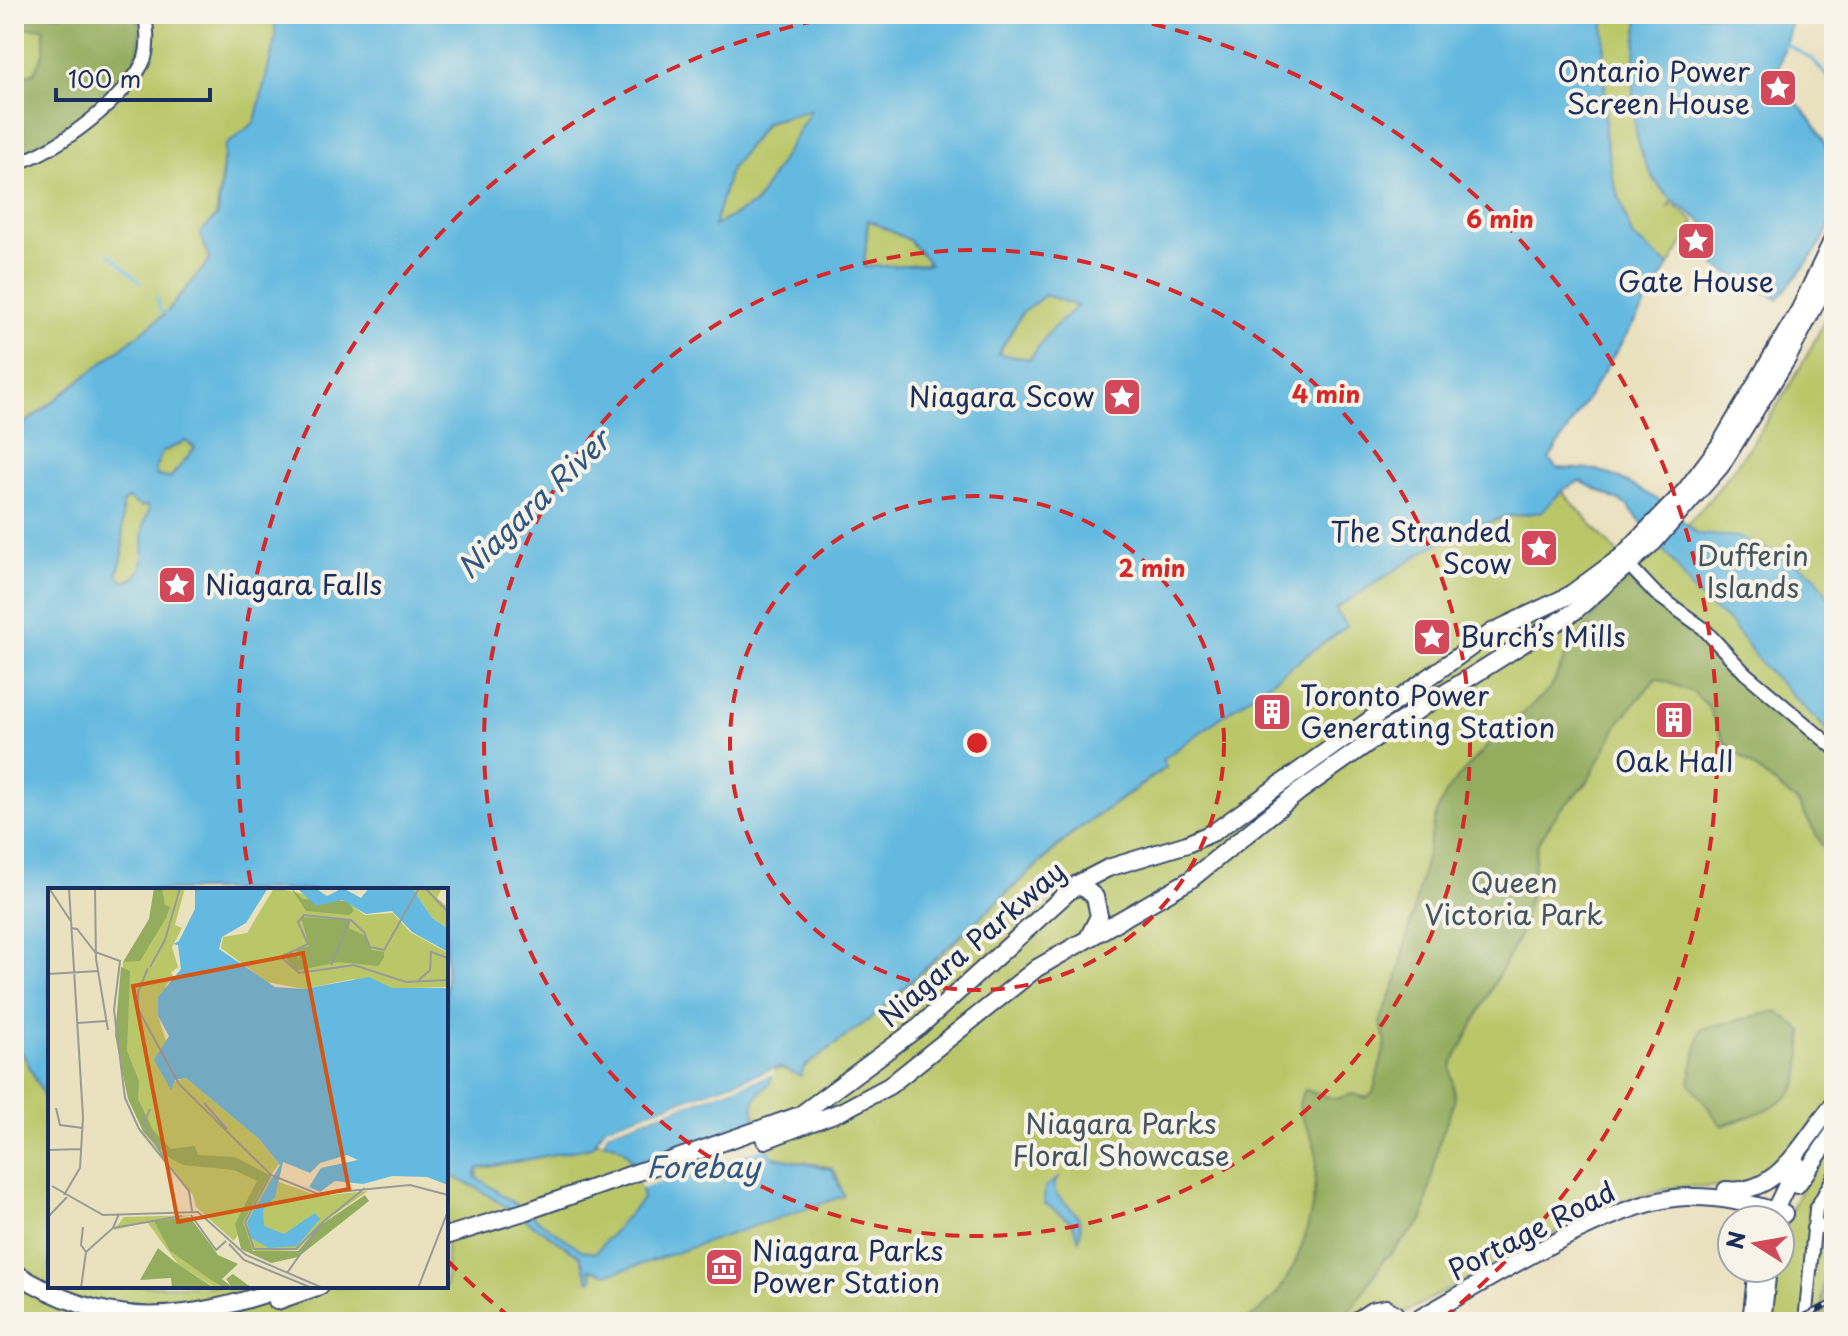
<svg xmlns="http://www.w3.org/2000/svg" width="1848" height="1336" viewBox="0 0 1848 1336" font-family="'Playpen Sans',sans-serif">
<rect width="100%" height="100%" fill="#f7f3e8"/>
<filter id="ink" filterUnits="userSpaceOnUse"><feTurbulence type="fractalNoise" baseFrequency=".0125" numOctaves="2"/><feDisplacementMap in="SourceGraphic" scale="16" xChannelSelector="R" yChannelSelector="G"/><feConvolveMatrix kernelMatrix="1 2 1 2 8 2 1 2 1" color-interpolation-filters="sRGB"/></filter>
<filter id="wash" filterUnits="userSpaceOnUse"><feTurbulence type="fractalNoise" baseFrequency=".006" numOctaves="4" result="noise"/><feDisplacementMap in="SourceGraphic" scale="32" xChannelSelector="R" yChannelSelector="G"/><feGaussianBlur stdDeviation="1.8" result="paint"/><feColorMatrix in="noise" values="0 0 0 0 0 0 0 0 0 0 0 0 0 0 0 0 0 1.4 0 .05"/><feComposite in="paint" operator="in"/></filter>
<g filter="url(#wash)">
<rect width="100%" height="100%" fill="#eae1bf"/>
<path fill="#bac769" stroke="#6a7b64" stroke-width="2" d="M14,14h261v26l-20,82 -30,24 -14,113 -45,54 -152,119z
M1604,14h35c-5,66 -18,135 34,186l-6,8 6,-4 22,18 -26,44 -37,-30 -20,-61 -7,-42z
M813,109l-57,94 -43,24 17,-57 37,-48z
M868,219l41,21 21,24 -66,3z
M1045,295l33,10 -29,27 -19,27 -32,-4 24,-42z
M1834,300v799l-55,68 -41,21 -58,-2 -67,17 -227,119h-1372v-282c16,22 22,44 36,67v179h396v-119l4,8 21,10 6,-5 1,-11 108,-21c6,-2 11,-8 18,-7 26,2 33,32 39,55l-2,8 -41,47 -8,3 -1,6 252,-65 -7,-22 -7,-6 -55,-10c-10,-8 -22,-40 -20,-54 2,-9 10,-14 16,-20l-1,-13 35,-3 67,-49 201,-184 94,-66 -5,-8 186,-134 -12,-17 96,-62 72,-30 38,-5 21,-21 73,82c21,-20 44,-39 63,-60 50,-57 106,-143 136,-213z
M186,441l10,6 -26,31 -13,-2 -2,-6 7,-18z
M128,498l19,7 2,5 -7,57 -5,9 -13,6 -7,-7 6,-20 -1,-51z
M1834,1141v31l-23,46 15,26 -5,78h-54l7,-54h6c0,-48 24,-91 54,-127z"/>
<path fill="#93ac5d" stroke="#576e5e" stroke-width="2" d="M14,14h124c2,13 3,30 -2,43 -14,39 -83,89 -122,98v-78l20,-4 10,-22v-23h-30z
M1628,579l38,34 31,21 137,125v93l-12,-7 -23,-41 -74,-61 -18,-38 -14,-13 -37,-14 -36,43 -33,62 -28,28 -21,32 -14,83 -73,141 4,32 -16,44 -16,77 -39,40 -31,47 -23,15h-87c56,-30 74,-110 73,-169 -1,-22 -28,-41 -11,-63l31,9 17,-5 14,4 6,-5 13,-51 -6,-20 17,-42 40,-169 14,-26 43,-46 57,-51 15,-33 49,-68z
M1777,1011l26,20c-2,15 0,37 -5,51 -9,26 -54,35 -76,44l-33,-44 12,-53z
M1834,1241v81h-13l5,-78z"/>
<path fill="#63b9e0" stroke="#3f749f" stroke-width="2" fill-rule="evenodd" d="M275,14h1329l1,119 7,43 20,60 37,30 -120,194 8,8 40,2 24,9 39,22 37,33 42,3 61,28 15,11 19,29v132l-71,-71 -31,-41 -37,-31 -20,-30 -48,-59 -47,-24 -18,10 -21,21 -38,5 -72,30 -96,62 12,17 -185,134 4,7 -95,67 -200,184 -67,49 -3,9 -23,-9 -172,60 -15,20 -113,22 -3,7 108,75 12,2 48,-55c-5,-23 -11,-55 -39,-55l3,-11 164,-57 -1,8c-6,6 -14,11 -16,20 -2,14 10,46 20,54l58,12 12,27 -217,73 -20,5 -17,-5 3,10 -4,2 -9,-25 -103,-68 -27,-13 -4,-8v-277h-396v217c-14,-23 -20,-45 -36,-67v-608l152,-119 44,-53 -10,-27 18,-18 7,-69 30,-24 20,-82zM811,110l-55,93 -42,23 16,-56 36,-48zM868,220l41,20 21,24 -66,3zM1045,295l32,11 -28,26 -19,27 -32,-5 24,-41zM186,441l9,7 -25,30 -13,-2 -2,-6 7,-18zM128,498l13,9 6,-2 2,5c-2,6 -5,11 -6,18 -1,18 7,50 -19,54l-7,-8 6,-19 -1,-51z
M1639,14h155l-22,76 14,9 4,-3c41,38 58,92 33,144 -12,21 -30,40 -45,59l-63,-33 8,-9 -3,-20c-15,-17 -38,-26 -54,-43 -46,-49 -32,-119 -27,-180z
M1060,1177l-5,6v9c12,17 32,20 24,48l-7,-18 -28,-19 1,-16z"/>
<path fill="#eae1bf" d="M774,1069v5l-167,58 -3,9h-6l8,-14z
M757,1121l9,26 -125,42 -8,-24z"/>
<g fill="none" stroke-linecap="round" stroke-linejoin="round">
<path stroke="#63b9e0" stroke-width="3" d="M1784,43l28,16 22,26
M109,253l32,30
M157,297l3,13 6,3"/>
</g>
</g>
<g filter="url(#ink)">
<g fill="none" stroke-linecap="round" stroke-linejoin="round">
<g stroke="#3a4a6d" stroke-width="16">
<path id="minor" d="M14,163c37,-6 118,-69 131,-105 4,-14 2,-29 0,-44
M1623,559l33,35 47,34 42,45 89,75
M1813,1228l21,-3
M1351,1322l20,-13 15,-3 10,6 4,10
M1805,1322l11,-113 18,-33"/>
</g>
<g stroke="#3a4a6d" stroke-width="20">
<path id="major" d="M1071,889l11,-3 13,11 4,19 -10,20
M765,1140l77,-29 47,-25 148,-118 153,-88 110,-89 88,-62 187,-118 79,-69 66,-75 67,-108 47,-91
M1797,1185l37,-53
M1726,1190c54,6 77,-51 108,-86
M1771,1218l26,-54
M446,1236l81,-25 273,-96 119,-88 158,-143 31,-16 79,-24 27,-12 278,-200 76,-36 53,-39 64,-66 34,-45 81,-137 34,-72
M14,1272c94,61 174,50 274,14
M277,1301l43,-15
M1413,1322c69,-38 199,-123 274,-125 33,-1 65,6 97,17
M1751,1322l6,-54
M1762,1322l6,-54"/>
</g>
<use href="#minor" stroke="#fff" stroke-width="12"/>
<use href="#major" stroke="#fff" stroke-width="16"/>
<g stroke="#1b2f5e" stroke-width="6">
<path id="rail" d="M1792,1322l42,-20"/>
</g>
<use href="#rail" stroke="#f7f3e8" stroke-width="3" stroke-dasharray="9" stroke-linecap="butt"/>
</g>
</g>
<g fill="none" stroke="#d62828" stroke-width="4" stroke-dasharray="14 10">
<circle cx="977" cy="743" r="247"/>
<circle cx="977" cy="743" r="493"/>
<path d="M511 1318A740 740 0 0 1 449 1262M251 884A740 740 0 0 1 849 14M1105 14A740 740 0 0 1 1443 1318"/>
</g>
<defs>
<g id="sight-square" transform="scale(2)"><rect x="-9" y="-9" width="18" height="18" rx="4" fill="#d1495b" stroke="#f7f3e8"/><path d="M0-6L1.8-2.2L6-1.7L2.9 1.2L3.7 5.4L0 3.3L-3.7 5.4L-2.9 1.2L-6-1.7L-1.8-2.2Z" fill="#fff"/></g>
<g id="building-square" transform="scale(2)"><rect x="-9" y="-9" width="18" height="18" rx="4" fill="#d1495b" stroke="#f7f3e8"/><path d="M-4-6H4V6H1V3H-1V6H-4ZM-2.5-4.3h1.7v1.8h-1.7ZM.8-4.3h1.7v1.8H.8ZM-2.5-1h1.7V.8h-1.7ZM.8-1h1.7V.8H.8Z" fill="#fff"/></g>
<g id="museum-square" transform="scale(2)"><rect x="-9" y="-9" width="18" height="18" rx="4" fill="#d1495b" stroke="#f7f3e8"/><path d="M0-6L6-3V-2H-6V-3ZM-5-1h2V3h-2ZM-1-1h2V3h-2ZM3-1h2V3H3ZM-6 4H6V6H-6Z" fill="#fff"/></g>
</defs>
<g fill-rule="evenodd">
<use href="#sight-square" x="1778" y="88"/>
<use href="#sight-square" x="1696" y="241"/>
<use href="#sight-square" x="1122" y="397"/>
<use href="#sight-square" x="1539" y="548"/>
<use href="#sight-square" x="177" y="585"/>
<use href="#sight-square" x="1432" y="637"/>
<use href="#building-square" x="1272" y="712"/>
<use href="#building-square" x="1674" y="720"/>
<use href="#museum-square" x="724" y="1267"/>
</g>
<g text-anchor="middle" stroke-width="8" stroke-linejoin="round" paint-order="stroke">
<g font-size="28" fill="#1b2f5e" stroke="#f7f3e8" text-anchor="start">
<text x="1750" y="82" text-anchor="end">Ontario Power<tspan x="1750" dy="32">Screen House</tspan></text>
<text x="1696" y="292" text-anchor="middle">Gate House</text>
<text x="1094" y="407" text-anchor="end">Niagara Scow</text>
<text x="1511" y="542" text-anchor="end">The Stranded<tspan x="1511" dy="32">Scow</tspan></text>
<text x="205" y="595">Niagara Falls</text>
<text x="1460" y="647">Burch’s Mills</text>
<text x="1300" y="706">Toronto Power<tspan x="1300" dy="32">Generating Station</tspan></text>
<text x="1674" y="772" text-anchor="middle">Oak Hall</text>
<text x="752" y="1261">Niagara Parks<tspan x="752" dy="32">Power Station</tspan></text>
</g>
<g font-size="28" fill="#435561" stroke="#f7f3e8">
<text x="1753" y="566">Dufferin<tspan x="1753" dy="32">Islands</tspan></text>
<text x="1514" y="893">Queen<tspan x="1514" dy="32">Victoria Park</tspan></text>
<text x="1121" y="1134">Niagara Parks<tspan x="1121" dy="32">Floral Showcase</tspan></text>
</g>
<g font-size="28" fill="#1b2f5e" stroke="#f7f3e8">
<text transform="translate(972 944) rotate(-41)" y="10">Niagara Parkway</text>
<text transform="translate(1532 1231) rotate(-27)" y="10">Portage Road</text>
</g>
<g font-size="30" font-style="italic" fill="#315885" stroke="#f7f3e8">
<text transform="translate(534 505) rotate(-44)" y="10">Niagara River</text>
<text x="703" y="1178">Forebay</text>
</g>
</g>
<g transform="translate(48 888)">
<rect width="400" height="400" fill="#eae1bf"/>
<path d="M106,0h31l-10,37 7,3 -10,19 6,20 -6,5 -2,-6 3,12 -7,7 -8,31 14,44 -6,5 -8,-5 17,21 11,-3 72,60 21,26 -9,12 9,6 40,14 49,-5 -50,35 -20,24 -42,2 -8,-7 -5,-19 -9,15 -38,-34 -3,-12 -51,-65 -25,-91 6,-77 26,-29 9,-26zM226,0l73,14 18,13 28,-2 17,19 38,21v34l-67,2 -28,-10 -49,10 -37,-7 -46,-34 2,-11 24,-4zM364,0h30l-5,10 11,9v22l-16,-11zM148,327l-41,6 15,30 56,37 -12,-1 -36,-23 -31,-42 -33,8 10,-13z" fill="#bac769"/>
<path d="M106,0h8l3,17 5,2 -4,11 -26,43 -17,1 26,-43zM243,0l12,11 45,2 6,10 -5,4 -43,-4zM253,29l48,3v8l16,8 7,14 12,2v6l-6,8 -39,-4 -44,9 -12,-17 8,-3 9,9 -4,-10 13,-4zM73,79l9,4 -3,80 12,30 -1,18 15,31 18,19 24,-3 3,9 37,2 34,18 -26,47 10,29h45l21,-25 46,-31 4,6 -71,56 -27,6 -30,-14 -6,-25 22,-43 -23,-11 -51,-5 -13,-7 -26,-25 -16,-34 -13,-64zM142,329l28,38 20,9 -16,15 9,7 -5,-7 7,-5 19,14h-26l-12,-6 -44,-31 -16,-30zM110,360l17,14 39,26h-42l-1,-10 -31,2z" fill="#93ac5d"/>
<path d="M147,0h73l-22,35 -24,14 -3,12 56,38 29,2 65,-12 23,11h56v197l-21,-8 -35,-1 -29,8 -28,-3 -15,11 -11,-5 12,-19 37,-8 -11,-5 -27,8 -10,10 -27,-11 -8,35 -12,13 1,16 20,8 31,-21 5,6 -23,27 -28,2 -18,-10 -4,-16 33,-57 -21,-26 -73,-61 -11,2 -4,10 -17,-30 15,-24 -11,-20v-19l23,-28 -3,-24 -5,-1 6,-3 16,-32zM249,0h18l12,8 16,-8 18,10 8,-10h43l20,30 16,11v23l-36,-20 -20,-21 -26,3 -24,-14 -26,6z" fill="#63b9e0"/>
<path fill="none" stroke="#979a98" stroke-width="2" d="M1,0l21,32M47,0l1,71 12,71M371,0l-35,62 -14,-3 -6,-15 -13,-12 -47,-5 -6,7 10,22 -27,13 18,16 55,-8 52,17 42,-2M377,0l23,24M23,40l6,1 18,23 25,9 -6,49 11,88 14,31 50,62 3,20M283,77l19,-45M102,79l15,-27 15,-52M100,80l-10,24v17l41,75 92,91 47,19 92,-9 38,10M0,86l50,-3M369,94l13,-12 1,-18 17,6M30,135l28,-2M156,215l23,26M8,220l4,17 23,3M102,221l-6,14 24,42M0,262l34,-1M223,286l-26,48 9,27h42l27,-27M4,298l51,29 95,-3 48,43 77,33M16,307l16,-27 3,-51 -14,-229M143,327l25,35 10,-9M0,329l19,-20M35,339l-2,18 5,7M65,340l69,-12M181,356l15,16 68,28M239,385l36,-51 42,-34M33,400l5,-36 27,-24 6,-14M370,400l30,-77"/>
<path fill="#d45514" fill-opacity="0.15" stroke="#d45514" stroke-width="4" d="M255,65l46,236 -171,33 -45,-236z"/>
<rect width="400" height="400" fill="none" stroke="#1b2f5e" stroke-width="4"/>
</g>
<circle cx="977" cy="743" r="12" fill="#d62828" stroke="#f7f3e8" stroke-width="4"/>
<g font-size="24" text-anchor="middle" font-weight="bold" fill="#d62828" stroke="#f7f3e8" stroke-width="8" stroke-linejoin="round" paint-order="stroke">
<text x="1500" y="228">6 min</text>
<text x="1326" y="403">4 min</text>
<text x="1152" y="577">2 min</text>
</g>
<rect width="1848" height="1336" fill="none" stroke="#f7f3e8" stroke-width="48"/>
<g transform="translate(1756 1244) rotate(281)"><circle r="38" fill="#f7f3e8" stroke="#9fa5b1" stroke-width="2"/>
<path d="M0-6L14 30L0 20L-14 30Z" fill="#d1495b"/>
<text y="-12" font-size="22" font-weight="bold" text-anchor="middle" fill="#1b2f5e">N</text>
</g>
<path d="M56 88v12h154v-12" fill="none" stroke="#1b2f5e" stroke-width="4"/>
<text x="68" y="88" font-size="24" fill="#1b2f5e" stroke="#f7f3e8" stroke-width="6" paint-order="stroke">100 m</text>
</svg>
